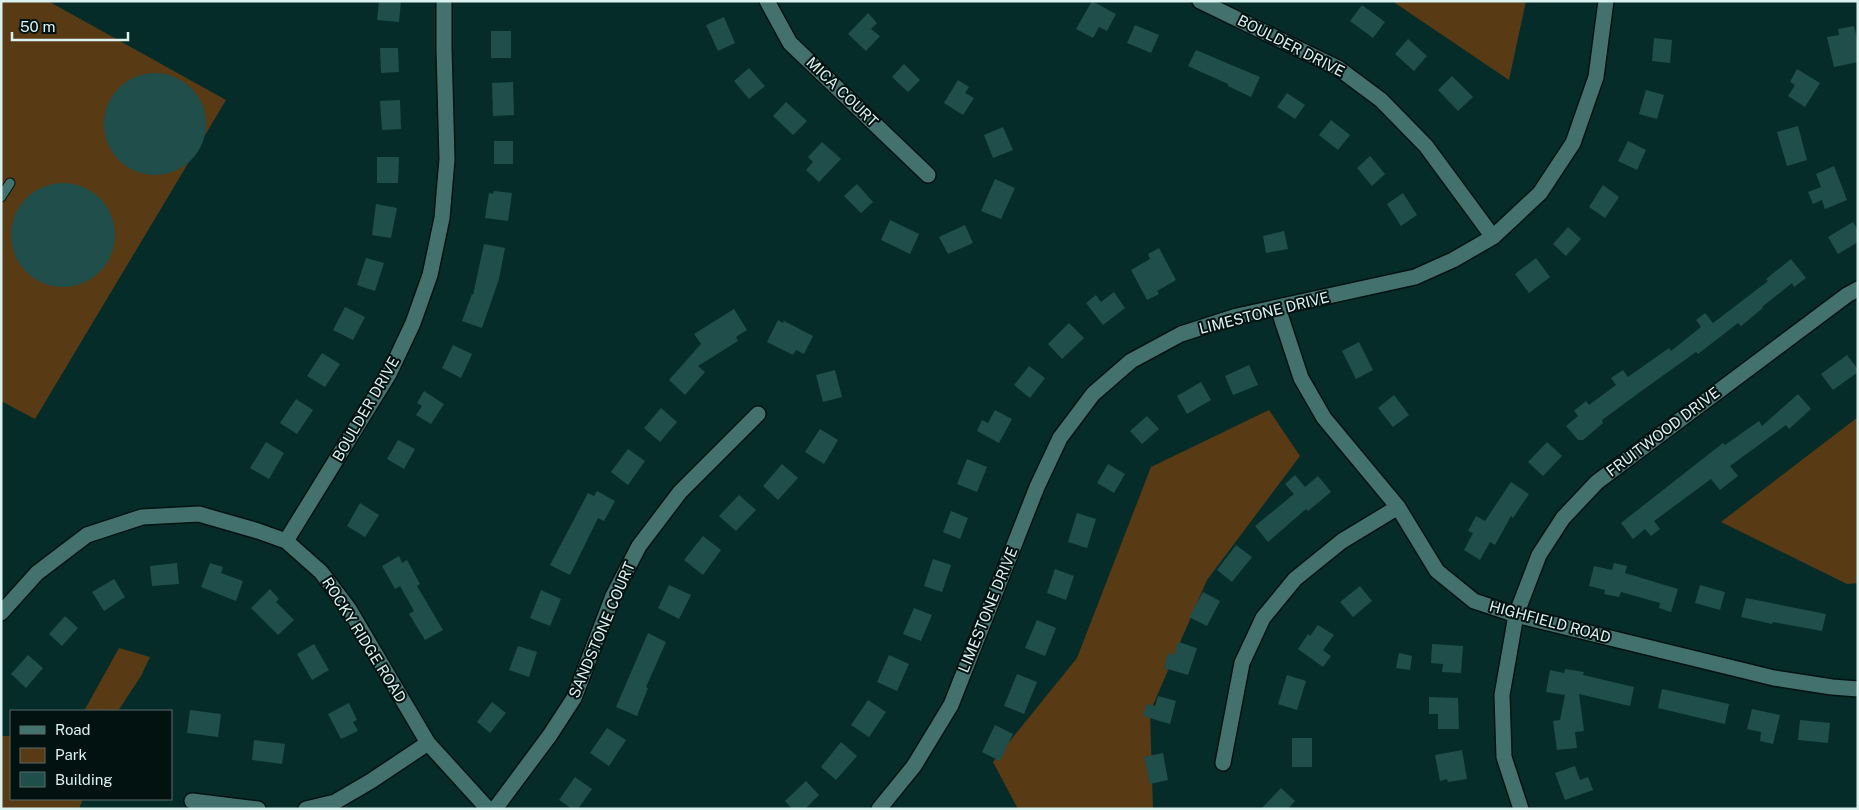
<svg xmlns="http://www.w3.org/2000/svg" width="1859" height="810" viewBox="0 0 1859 810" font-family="'Public Sans',sans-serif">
<rect width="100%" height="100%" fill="#062c2a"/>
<path fill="#583a14" d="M1,1h47l178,99 -191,319 -34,-18z
M1392,1h134l-17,79z
M1269,410l31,46 -93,124 -57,132 3,97h-135l-25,-47 84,-104 74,-191z
M1858,417v166l-11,1 -126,-62z
M119,648l31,9 -9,19 -23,35h-34z
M1,736h10v63h72l-4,10h-78z"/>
<path fill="#1f4e4b" d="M379,1h22l-2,21 -22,-2z
M1092,1l24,13 -9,17 -8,-4 -6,11 -17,-9z
M1362,5l23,17 -12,16 -23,-17z
M868,13l9,10 -6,6 9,7 -14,15 -18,-17z
M724,17l11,26 -17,8 -12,-26z
M1135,25l24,10 -8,18 -24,-10z
M1854,26l4,16v20l-24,5 -7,-30 12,-2 -1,-6z
M491,31h20v27h-20z
M1654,38l18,2 -2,23 -18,-2z
M1408,39l19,17 -13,15 -19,-17z
M380,48h18l1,24 -18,1z
M1196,50l64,27 -9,20 -23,-11v-2l-40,-18z
M904,64l16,16 -12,12 -16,-15z
M749,68l16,18 -16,13 -15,-18z
M1797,69l23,14 -15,24 -17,-11 7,-11 -5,-3z
M104 124a51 51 0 1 1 102 0a51 51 0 1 1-102 0Z
M1452,76l21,21 -15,14 -20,-21z
M958,80l11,7 -4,6 9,5 -11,17 -19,-12z
M513,82l1,33 -21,1 -1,-33z
M1646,90l18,5 -7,24 -18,-5z
M1287,93l18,12 -10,14 -18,-12z
M400,100l1,29 -19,1 -2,-29z
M786,102l21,19 -14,14 -20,-19z
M1331,120l19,15 -12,15 -19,-15z
M1798,126l9,34 -20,6 -10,-34z
M1003,127l10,23 -20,8 -9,-23z
M494,141h19v23h-19z
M1628,141l18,9 -9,20 -19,-9z
M822,142l19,17 -22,23 -13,-12 7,-8 -5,-5z
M1370,156l15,18 -13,12 -15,-18z
M377,157h22l-1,26h-21z
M1834,166l13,34 -22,9 -3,-9 -9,4 -5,-12 13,-5 -5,-13z
M995,179l20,9 -14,31 -20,-8z
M11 235a52 52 0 1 1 104 0a52 52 0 1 1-104 0Z
M857,184l16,18 -12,11 -17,-17z
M1603,185l16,12 -14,21 -16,-11z
M494,191l18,2 -4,28 -23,-3 4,-25 4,1z
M1403,193l14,22 -16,11 -14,-22z
M376,204l21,4 -6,30 -19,-3z
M890,220l29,14 -9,20 -29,-14z
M1853,222l5,8v12l-20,12 -10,-17z
M965,225l8,18 -25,11 -9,-17z
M1568,227l13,12 -15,17 -13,-12z
M1284,231l4,18 -22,4 -3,-17z
M484,244l21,4 -6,31 -17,49 -20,-7 10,-27 1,1z
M1159,248l17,32 -19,11 2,3 -12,6 -16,-30 19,-11 -2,-5z
M366,258l18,5 -9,28 -18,-6z
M1536,258l14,19 -21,16 -14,-19z
M1791,259l15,19 -12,9 -2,-4 -30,24 1,1 -22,18 -3,-3 -40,31 -2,-2 -56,40 -38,28 1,3 -20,17h-5l-12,-14 12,-10 -4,-5 12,-10 3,4 27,-20 -5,-7 12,-8 5,7 41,-29 2,3 30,-24 -5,-7 9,-7 8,10 55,-42 -2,-2z
M1114,292l11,16 -22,17 -17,-22 10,-8 5,7z
M345,307l20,10 -12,23 -20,-10z
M734,309l13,21 -11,7 2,4 -40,25 7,6 -20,23 -16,-15 32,-36 -7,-10z
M778,320l5,3 1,-2 29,15 -9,18 -8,-4 -3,5 -26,-13z
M1069,323l15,15 -22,21 -14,-15z
M1359,342l14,28 -17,9 -14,-28z
M453,345l19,9 -11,24 -19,-10z
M322,353l18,11 -15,23 -18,-11z
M1847,355l11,14v3l-25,18 -12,-16z
M1249,365l9,20 -25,10 -8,-19z
M1029,366l16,12 -15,20 -16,-13z
M835,370l7,27 -19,5 -7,-27z
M1201,382l10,18 -24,14 -10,-18z
M424,391l20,13 -13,20 -15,-9 6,-9 -5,-3z
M1798,394l13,15 -22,20 -3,-4 -56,41 8,10 -18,14 -9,-11 -57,42 6,8 -9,7 -6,-7 -12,10 -12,-16 102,-80 2,2 34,-24 3,5z
M1394,395l15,20 -16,12 -15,-19z
M296,399l17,11 -16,24 -17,-11z
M661,408l16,14 -17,20 -16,-14z
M995,410l17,9 -13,24 -22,-12 5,-11 6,3z
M1147,416l12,13 -17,15 -12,-13z
M820,429l18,11 -14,24 -19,-12z
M398,440l17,9 -11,20 -17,-10z
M266,442l18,11 -15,26 -19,-11z
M1547,442l15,14 -19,20 -15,-14z
M628,449l17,12 -17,24 -17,-13z
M967,459l20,8 -10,25 -20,-8z
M782,464l16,14 -20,22 -15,-14z
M1108,464l17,10 -11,19 -17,-10z
M1295,475l10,12 13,-11 13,16 -23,19 -2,-2 -38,33 -13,-16 39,-32 -9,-10z
M1511,482l18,12 -16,24 -2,-2 -16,29 -5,-3 -10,18 -16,-10 9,-17 -5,-2 8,-15 9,5z
M597,491l18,10 -11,20 -6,-3 -28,57 -20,-10 38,-72 6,3z
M739,495l17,15 -20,21 -17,-15z
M360,503l19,12 -14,22 -18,-11z
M951,511l17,7 -8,21 -17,-7z
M1077,513l19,6 -9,29 -19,-6z
M703,536l18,14 -18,25 -19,-15z
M1236,545l16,12 -20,25 -15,-12z
M399,556l3,7 5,-3 13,24 -3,2 26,44 -18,10 -16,-26 5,-3 -14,-25 -5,3 -13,-23z
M933,559l18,6 -9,27 -18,-6z
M177,563l2,21 -27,2 -2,-20z
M210,563l13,4 -2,6 22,8 -7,20 -35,-14z
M1614,563l13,3 -2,7 53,16 -7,23 -12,-4 1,-5 -39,-11 -2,5 -15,-3 1,-4 -16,-4 5,-20 18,4z
M1055,569l19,7 -8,24 -19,-7z
M114,579l11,18 -21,14 -12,-19z
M669,585l22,10 -12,24 -21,-11z
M1700,585l25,7 -5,18 -25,-7z
M1360,586l12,15 -19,16 -13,-15z
M270,589l9,10 -3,3 18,18 -16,15 -27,-27z
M541,590l20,9 -11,27 -20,-8z
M1203,592l17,9 -13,25 -18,-9z
M1746,598l80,16 -4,17 -49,-9 -1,2 -31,-7z
M914,608l18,7 -11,26 -18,-7z
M65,616l13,12 -16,18 -13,-12z
M1037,620l19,8 -11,28 -20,-8z
M1318,625l16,10 -11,15 8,6 -8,11 -25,-18 10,-15 2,2z
M648,633l18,9 -20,45 2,1 -11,28 -21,-9z
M1178,642l19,6 -9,27 -24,-7 4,-15 6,2z
M314,644l15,26 -17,10 -15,-26z
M1432,644l31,2 -2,27 -19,-1 1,-8 -12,-1z
M518,646l19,6 -8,25 -20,-7z
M1399,653l13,3 -2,14 -14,-2z
M28,655l15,13 -17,20 -15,-14z
M889,655l20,9 -12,27 -20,-9z
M1565,669l19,3 -1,3 51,12 -4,19 -51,-12 5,37 -9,1 2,16 -20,2 -4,-29 7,-1 5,-25 -19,-3 4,-22 14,3z
M1017,674l20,8 -13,32 -20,-8z
M1287,675l19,6 -9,29 -19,-6z
M1662,689l67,15 -4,20 -67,-16z
M1158,696l18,5 -6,23 -27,-8 4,-12 8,2z
M1429,697l29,1 1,31h-21v-15h-9z
M868,700l18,12 -17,25 -18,-12z
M492,702l14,11 -16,20 -13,-11z
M349,703l8,17 -4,2 5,9 -17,8 -13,-25z
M1752,709l28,6 -7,29 -13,-3 1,-9 -14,-3z
M190,710l31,4 -3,23 -31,-4z
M1800,720l30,3 -2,20 -30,-3z
M995,725l18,9 -13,27 -18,-9z
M607,728l19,12 -17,26 -19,-13z
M1292,738h20v29h-20z
M254,740l31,4 -3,20 -30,-4z
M841,742l16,14 -21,24 -15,-13z
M1462,750l5,29 -19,3 -1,-3 -7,2 -5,-26z
M1163,753l5,27 -18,4 -6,-27z
M1575,766l5,14 8,-3 5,13 -28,10 -10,-27z
M575,777l17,12 -14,20h-6l-13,-9z
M806,781l13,14 -14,14h-13l-7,-8z
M1281,788l14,13 -7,8h-27z"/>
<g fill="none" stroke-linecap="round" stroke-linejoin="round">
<g stroke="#001311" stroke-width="11">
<path id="lane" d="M1,197l9,-14"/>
</g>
<g stroke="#001311" stroke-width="18">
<path id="street" d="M767,1l23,42 138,132
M1200,1l138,67 43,32 45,46 67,91
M1278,308l23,70 23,40 74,89 39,64 37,30 42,14 258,63 58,9 26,2
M286,541l103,-167 24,-51 17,-48 12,-57 5,-59 -3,-110v-48
M1,613l36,-40 50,-38 55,-18 57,-3 59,17 28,10 35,31 28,37 79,134 60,66
M1223,763l19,-100 21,-45 32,-39 47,-38 56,-34
M192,801l66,8
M306,809l29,-7 36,-21 57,-38
M495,809l55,-74 24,-37 39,-102 26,-50 41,-54 78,-78
M879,809l35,-43 37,-61 86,-218 23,-49 33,-44 38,-33 50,-27 56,-18 178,-39 38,-17 40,-23 47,-44 33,-50 23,-66 10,-76
M1521,809l-17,-52 -2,-62 14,-80 23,-60 24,-37 34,-36 250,-187 11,-6"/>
</g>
<use href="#lane" stroke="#43716e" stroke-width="9"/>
<use href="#street" stroke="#43716e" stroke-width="15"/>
</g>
<g text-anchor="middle" stroke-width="4" stroke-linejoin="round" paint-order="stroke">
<g font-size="15" fill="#daf2ef" stroke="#021211">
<text transform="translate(1291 46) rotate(27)" y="5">BOULDER DRIVE</text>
<text transform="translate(842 92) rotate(44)" y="5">MICA COURT</text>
<text transform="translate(1264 313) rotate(-14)" y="5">LIMESTONE DRIVE</text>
<text transform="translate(366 409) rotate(-60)" y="5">BOULDER DRIVE</text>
<text transform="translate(1663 432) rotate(-37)" y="5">FRUITWOOD DRIVE</text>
<text transform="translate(988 610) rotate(-68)" y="5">LIMESTONE DRIVE</text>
<text transform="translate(1550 622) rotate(15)" y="5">HIGHFIELD ROAD</text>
<text transform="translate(602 630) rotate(-67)" y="5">SANDSTONE COURT</text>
<text transform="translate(364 640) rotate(58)" y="5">ROCKY RIDGE ROAD</text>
</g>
</g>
<rect width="1859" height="810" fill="none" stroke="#daf2ef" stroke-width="5"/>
<rect x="10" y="710" width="162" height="90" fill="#021211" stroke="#586c6a"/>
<rect x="20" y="726" width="25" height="8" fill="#43716e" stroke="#586c6a"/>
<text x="55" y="735" font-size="15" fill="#daf2ef">Road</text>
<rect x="20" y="748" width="25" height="15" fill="#583a14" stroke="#586c6a"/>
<text x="55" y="760" font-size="15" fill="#daf2ef">Park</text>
<rect x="20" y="772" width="25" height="15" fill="#1f4e4b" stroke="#586c6a"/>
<text x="55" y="785" font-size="15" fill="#daf2ef">Building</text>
<path d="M12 32v8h116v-8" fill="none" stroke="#daf2ef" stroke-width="2.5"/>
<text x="20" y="32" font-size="15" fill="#daf2ef" stroke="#021211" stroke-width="4" paint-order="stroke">50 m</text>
</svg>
